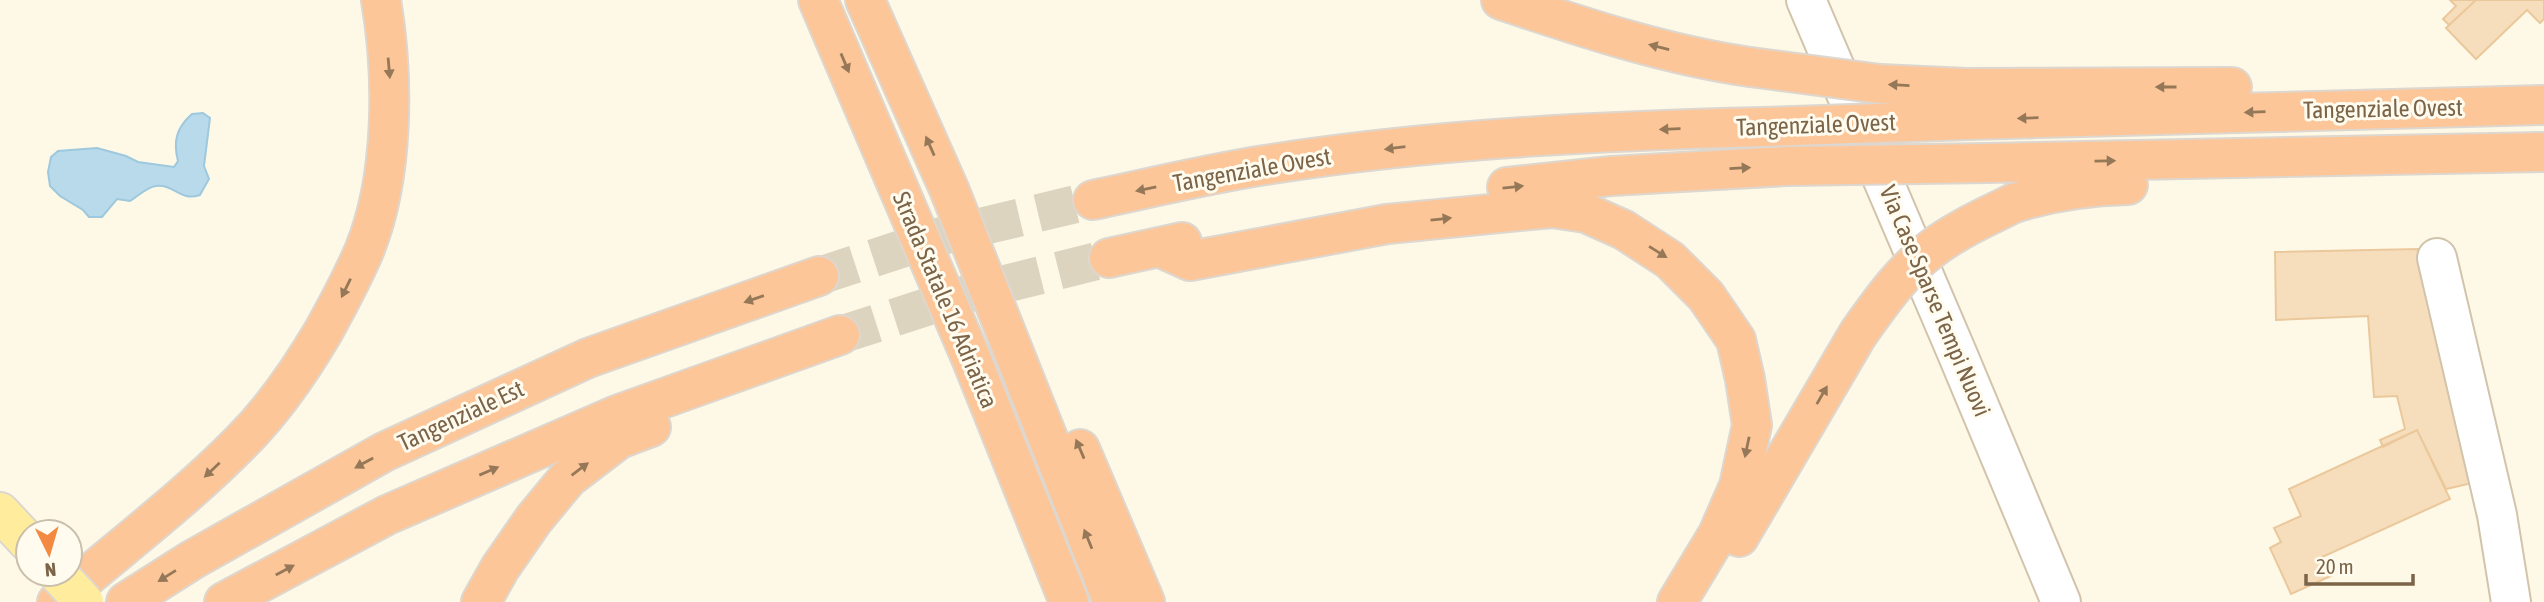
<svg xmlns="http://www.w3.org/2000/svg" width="2544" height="602" viewBox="0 0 2544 602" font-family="'Asap Condensed',sans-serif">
<rect width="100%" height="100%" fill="#fef9e7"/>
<path fill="#b9daea" stroke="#9ec8dd" stroke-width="2" d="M203,113l7,5 -6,48 5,13 -9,16c-20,7 -25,-11 -44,-9 -9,1 -18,10 -26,15l-13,-2 -15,18h-13l-6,-7 -23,-14 -10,-10 -2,-14 3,-15 7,-6 39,-3 29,8 12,6 36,5 4,-6c-5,-19 -2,-33 14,-47z"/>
<path fill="#f6debc" stroke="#ebc89b" stroke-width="2" d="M2450,0h26l-27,25 -6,-6 13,-13z
M2476,0h68v19l-4,4 -13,-13 -51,49 -30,-31z
M2418,249l54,234 -26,6 -29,-59 -34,17 -3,-7 25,-11 -8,-33 -23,1 -6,-81 -92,4 -1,-68z
M2417,430l33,69 -128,58 9,19 -40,18 -21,-46 11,-6 -7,-14 27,-12 -12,-27z"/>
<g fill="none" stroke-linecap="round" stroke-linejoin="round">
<path stroke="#ddd4bf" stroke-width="38" stroke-dasharray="38 19" stroke-linecap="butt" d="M819,276l119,-39 155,-37
M840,335l133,-43 136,-34"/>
<g stroke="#d2c3ab" stroke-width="42">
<path id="minor" d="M1806,0l151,353 104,249
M2437,258l60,257 14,87"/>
</g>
<g stroke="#ddd7cf" stroke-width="42">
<path id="major" d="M0,512l28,30"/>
</g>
<g stroke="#ddd7cf" stroke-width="42">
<path id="highway" d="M818,0l153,358 98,244
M865,0l84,189 164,413
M1501,0c81,27 164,55 249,67
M1967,88l265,-1
M1968,120l576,-15
M1987,163l557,-11
M1507,187l104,-11 175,-10
M1093,200c57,-12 114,-26 172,-35 165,-26 331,-34 498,-38
M2014,203c38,-12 74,-17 114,-18
M1159,247l31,14 197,-37 165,-16 34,5 38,17 46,30 36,36 30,44 9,39 7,46 -13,61 -21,48 -41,68
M1109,258l73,-16
M1080,449l65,153
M1739,537l119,-203
M57,602c61,-53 127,-102 184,-160 33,-33 59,-71 82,-110 15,-27 29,-53 41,-81 30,-73 30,-174 17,-251
M126,602l66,-42 192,-108 204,-94 231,-82
M224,602l163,-87 230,-100 223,-80
M481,602l19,-34 34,-49 34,-41 51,-39 32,-12"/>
</g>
<use href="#minor" stroke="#fff" stroke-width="38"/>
<use href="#major" stroke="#ffed9d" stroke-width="38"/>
<use href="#highway" stroke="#fdc699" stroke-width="38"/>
<g stroke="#ddd7cf" stroke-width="42" stroke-linecap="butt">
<path id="major-bridge" d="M58,574l26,28"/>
</g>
<g stroke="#ddd7cf" stroke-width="42" stroke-linecap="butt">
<path id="highway-bridge" d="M1750,67l130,17 87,4
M1763,127l205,-7
M1786,166l201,-3
M1858,334c22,-31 44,-63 75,-86 25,-19 53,-31 81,-45"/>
</g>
<use href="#major-bridge" stroke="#ffed9d" stroke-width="38"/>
<use href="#highway-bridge" stroke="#fdc699" stroke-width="38"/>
</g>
<defs><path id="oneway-solid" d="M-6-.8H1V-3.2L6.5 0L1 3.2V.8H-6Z" transform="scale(1.75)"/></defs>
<g fill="#957858">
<use href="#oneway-solid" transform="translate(1659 47) rotate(-166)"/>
<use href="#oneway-solid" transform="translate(845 63) rotate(67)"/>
<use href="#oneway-solid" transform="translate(389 68) rotate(85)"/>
<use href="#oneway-solid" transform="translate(1899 85) rotate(-177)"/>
<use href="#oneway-solid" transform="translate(2166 87) rotate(180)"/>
<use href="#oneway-solid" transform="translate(2255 112) rotate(178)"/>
<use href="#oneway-solid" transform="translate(2028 118) rotate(178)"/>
<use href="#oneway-solid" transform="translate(1670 129) rotate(178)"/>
<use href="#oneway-solid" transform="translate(930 146) rotate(-114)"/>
<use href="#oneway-solid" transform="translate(1395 148) rotate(173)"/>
<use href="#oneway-solid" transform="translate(2105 161) rotate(-1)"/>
<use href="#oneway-solid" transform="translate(1740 168) rotate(-3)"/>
<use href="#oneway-solid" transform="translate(1513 187) rotate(-6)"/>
<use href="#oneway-solid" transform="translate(1146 189) rotate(168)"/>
<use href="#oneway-solid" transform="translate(1441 219) rotate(-6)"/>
<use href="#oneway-solid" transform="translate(1658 252) rotate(32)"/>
<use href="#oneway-solid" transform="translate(346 288) rotate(116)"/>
<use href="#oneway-solid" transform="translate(754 299) rotate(161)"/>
<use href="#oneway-solid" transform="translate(1822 395) rotate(-60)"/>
<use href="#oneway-solid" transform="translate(1747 447) rotate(102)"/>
<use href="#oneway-solid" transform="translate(1080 449) rotate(-113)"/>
<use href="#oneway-solid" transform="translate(364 463) rotate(151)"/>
<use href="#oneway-solid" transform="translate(580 469) rotate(-37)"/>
<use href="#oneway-solid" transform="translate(212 470) rotate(137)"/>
<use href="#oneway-solid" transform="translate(489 471) rotate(-23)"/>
<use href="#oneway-solid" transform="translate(1088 539) rotate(-112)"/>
<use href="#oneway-solid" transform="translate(285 570) rotate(-28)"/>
<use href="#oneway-solid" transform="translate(167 576) rotate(148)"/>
</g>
<g text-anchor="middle" stroke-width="6" stroke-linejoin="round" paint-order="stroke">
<g font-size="24" fill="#7b6448" stroke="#fffcef">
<text transform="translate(2383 109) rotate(-1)" y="8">Tangenziale Ovest</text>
<text transform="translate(1816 125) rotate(-2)" y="8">Tangenziale Ovest</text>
<text transform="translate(1252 170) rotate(-10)" y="8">Tangenziale Ovest</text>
<text transform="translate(945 300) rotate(67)" y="8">Strada Statale 16 Adriatica</text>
<text transform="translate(1935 301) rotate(67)" y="8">Via Case Sparse Tempi Nuovi</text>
<text transform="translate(461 416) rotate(-25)" y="8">Tangenziale Est</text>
</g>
</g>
<g transform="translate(49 553) rotate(175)"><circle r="33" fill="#fffcef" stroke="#cabfac" stroke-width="2"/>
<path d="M0-5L12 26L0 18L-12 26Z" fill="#f28a42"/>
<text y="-10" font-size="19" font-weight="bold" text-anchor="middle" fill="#7b6448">N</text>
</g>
<path d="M2306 574v10h107v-10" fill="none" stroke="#7b6448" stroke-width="3.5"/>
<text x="2316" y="574" font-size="21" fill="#7b6448" stroke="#fffcef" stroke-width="5" paint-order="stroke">20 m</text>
</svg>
